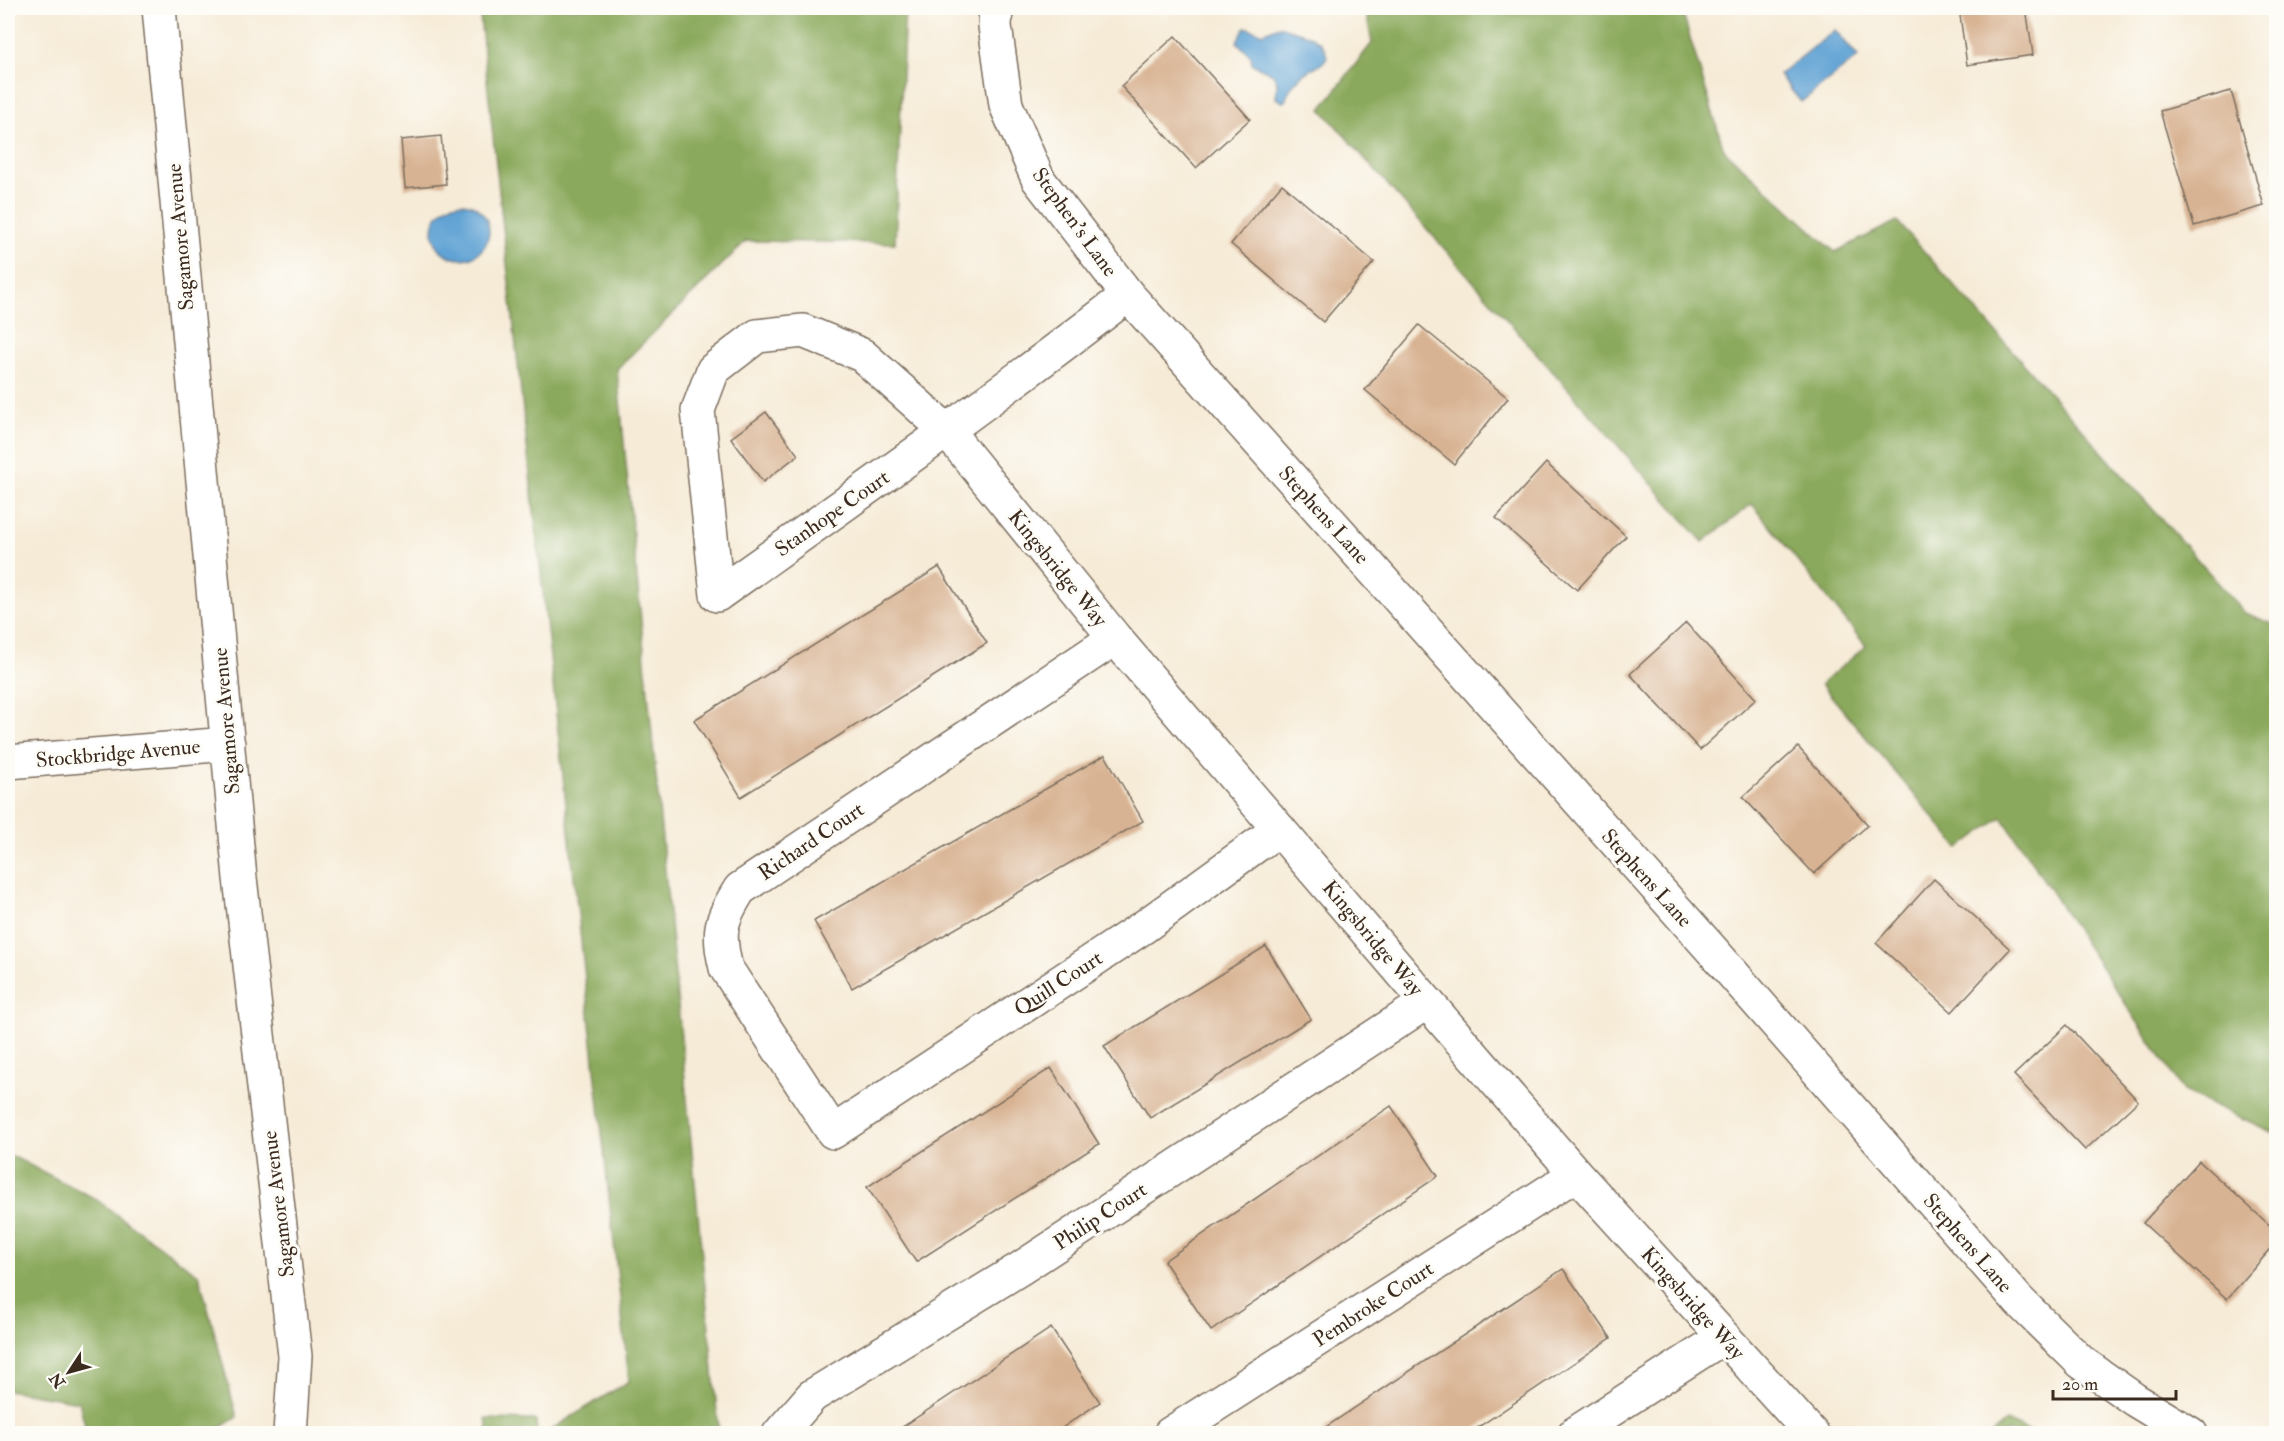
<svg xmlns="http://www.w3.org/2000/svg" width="2284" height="1441" viewBox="0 0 2284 1441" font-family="'IM FELL Double Pica',serif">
<rect width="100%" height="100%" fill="#fdfcf7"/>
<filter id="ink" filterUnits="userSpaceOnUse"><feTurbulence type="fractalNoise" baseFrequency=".0167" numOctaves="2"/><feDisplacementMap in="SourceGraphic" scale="12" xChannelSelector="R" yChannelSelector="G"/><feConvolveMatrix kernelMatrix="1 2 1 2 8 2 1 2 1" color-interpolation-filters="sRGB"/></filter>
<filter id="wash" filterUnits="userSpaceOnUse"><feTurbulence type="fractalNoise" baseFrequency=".008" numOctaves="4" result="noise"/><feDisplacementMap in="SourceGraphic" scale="24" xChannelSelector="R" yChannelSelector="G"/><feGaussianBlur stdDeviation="1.35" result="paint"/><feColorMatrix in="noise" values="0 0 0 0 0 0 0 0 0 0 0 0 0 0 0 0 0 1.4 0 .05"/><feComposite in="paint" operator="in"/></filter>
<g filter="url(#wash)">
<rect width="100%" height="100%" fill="#f6ebd7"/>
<path fill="#8aa95c" stroke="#626a3d" stroke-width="1.5" d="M479,8h426l-10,235 -149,-2 -129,128 102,1064h-167v-4l77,-48z
M1365,8h316l43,142 111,102 62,-31 348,392 31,12v509l-93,-43 -181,-274 -43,31 -138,-164 45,-38 -114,-142 -49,38 -382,-433 51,-66z
M8,1154l86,44 105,77 38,142 -25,16h-125l-8,-31 -71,-12z
M486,1419l50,1 1,13h-49z
M2006,1421l27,12h-41z"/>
<path fill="#60a3d4" stroke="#4e6679" stroke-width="1.5" d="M1279,26c18,7 45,8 48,31 -5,9 -10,9 -19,14 -9,5 -21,19 -22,29l-3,2 -7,-4 1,-16 -4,-8 -21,-10 -1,-8 -14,-14 8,-15 17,6z
M1835,30l23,27 -57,45 -22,-27z
M433 231a28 28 0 1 1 56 0a28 28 0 1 1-56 0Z"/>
<g id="blocks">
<path fill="#d8b393" d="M1959,8h67l7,47 -66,10z
M1175,36l75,83 -54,49 -75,-82z
M2231,91l33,115 -70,20 -34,-115z
M441,136l5,48 -41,4 -4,-48z
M1282,184l92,78 -51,60 -92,-78z
M1419,325l89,73 -54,66 -89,-74z
M766,412l32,43 -35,27 -32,-44z
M1546,463l80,73 -49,54 -81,-72z
M939,567l48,76 -246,154 -47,-77z
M1686,623l70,76 -56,51 -70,-76z
M1798,747l70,78 -54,49 -71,-77z
M1105,755l38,66 -291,167 -38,-67z
M1934,879l76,70 -58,63 -76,-69z
M1266,946l45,73 -161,99 -46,-72z
M2067,1025l71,76 -53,49 -71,-75z
M1051,1068l48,76 -183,118 -49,-75z
M1391,1106l47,70 -227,155 -47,-70z
M2199,1161l77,70v12l-49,56 -84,-76z
M1563,1269l48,69 -143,96h-142l-3,-5z
M1051,1328l49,74 -47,32h-161z"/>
</g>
</g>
<g filter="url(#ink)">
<use href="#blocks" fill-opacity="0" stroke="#7c6e5f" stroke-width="1.5"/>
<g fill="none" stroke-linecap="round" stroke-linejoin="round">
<g stroke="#7c6e5f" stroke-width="36">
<path id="minor" d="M159,8l81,870 55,478 -5,78
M996,8l-1,18 11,79 32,74 90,116 584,655 307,351 62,61 54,38 56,34
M1128,295c-134,104 -272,201 -411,300l-19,-185 15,-40 44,-34 46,-5 59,24 85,76 168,207 312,364 149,172 236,260
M1115,638l-375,251c-20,31 -23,43 -14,79l107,164 312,-206 134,-97
M8,762l220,-18
M779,1434l33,-38 209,-128 406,-266
M1170,1434l406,-260
M1574,1434l150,-97"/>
</g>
<use href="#minor" stroke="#fff" stroke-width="33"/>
</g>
</g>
<g text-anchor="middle" stroke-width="6" stroke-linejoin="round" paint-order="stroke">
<g font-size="21" fill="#3b2a1e" stroke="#fdfcf7">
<text transform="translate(1075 222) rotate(54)" y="7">Stephen's Lane</text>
<text transform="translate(180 237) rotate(-95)" y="7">Sagamore Avenue</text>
<text transform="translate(832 513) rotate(-35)" y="7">Stanhope Court</text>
<text transform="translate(1324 515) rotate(48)" y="7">Stephens Lane</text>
<text transform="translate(1058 568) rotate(51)" y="7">Kingsbridge Way</text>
<text transform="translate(226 721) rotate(-95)" y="7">Sagamore Avenue</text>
<text transform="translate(118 753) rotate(-5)" y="7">Stockbridge Avenue</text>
<text transform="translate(811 841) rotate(-34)" y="7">Richard Court</text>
<text transform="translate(1647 878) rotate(48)" y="7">Stephens Lane</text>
<text transform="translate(1373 938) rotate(50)" y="7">Kingsbridge Way</text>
<text transform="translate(1058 983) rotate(-33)" y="7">Quill Court</text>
<text transform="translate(278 1204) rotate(-97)" y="7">Sagamore Avenue</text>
<text transform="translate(1100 1216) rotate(-33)" y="7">Philip Court</text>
<text transform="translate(1968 1243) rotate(49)" y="7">Stephens Lane</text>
<text transform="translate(1693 1303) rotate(48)" y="7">Kingsbridge Way</text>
<text transform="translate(1373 1304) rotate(-33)" y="7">Pembroke Court</text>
</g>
</g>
<rect width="2284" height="1441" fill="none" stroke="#fdfcf7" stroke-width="30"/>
<g transform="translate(69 1372) rotate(234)" stroke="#fdfcf7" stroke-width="4.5" paint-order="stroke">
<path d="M0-4.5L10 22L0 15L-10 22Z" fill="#3b2a1e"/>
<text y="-9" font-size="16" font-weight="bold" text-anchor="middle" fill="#3b2a1e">N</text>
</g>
<path d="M2053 1390v9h123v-9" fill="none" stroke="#3b2a1e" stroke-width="3"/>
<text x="2062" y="1390" font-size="18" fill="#3b2a1e" stroke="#fdfcf7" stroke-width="4.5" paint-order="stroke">20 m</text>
</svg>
